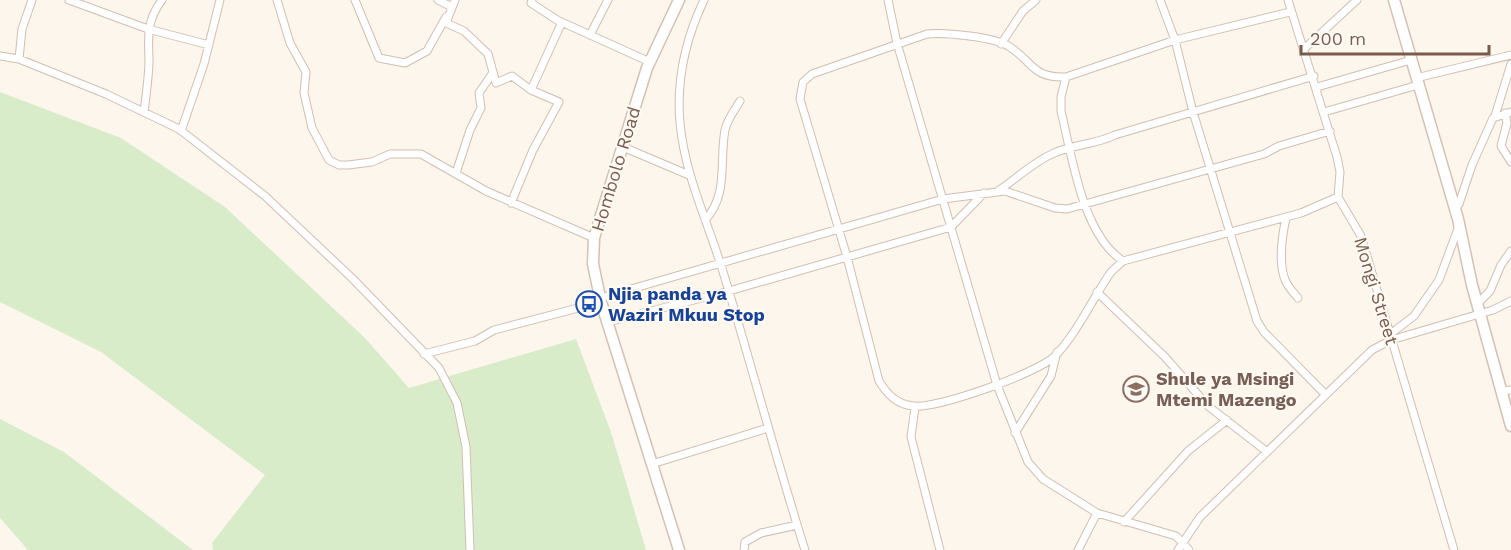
<svg xmlns="http://www.w3.org/2000/svg" width="1511" height="550" viewBox="0 0 1511 550" font-family="'Work Sans',sans-serif">
<rect width="100%" height="100%" fill="#fdf6ec"/>
<path fill="#d8ecc9" d="M0,92l121,46 104,69 140,131 44,50 167,-49 36,96 34,115h-433l-1,-7 53,-68 -164,-123 -101,-50z
M0,419l64,33 129,98h-165l-28,-32z"/>
<g fill="none" stroke-linecap="round" stroke-linejoin="round">
<g stroke="#d1beb0" stroke-width="9">
<path id="street" d="M69,0l79,29 61,16
M277,0l13,43 16,29 -2,21 8,35 17,32 10,5h9l24,-3 18,-8h31l65,37 108,47
M355,0l24,58 26,5 22,-12 19,-34
M438,0l14,7
M455,0l-9,23 18,8 24,23 8,29 16,-7 19,14 28,12 -26,48 -22,53
M532,0l-1,3 26,17 93,42
M704,0c-19,40 -28,79 -24,123 5,54 29,101 44,152 28,92 52,184 81,275
M888,0l9,43 100,342 31,77 15,17 54,34 79,23 13,14
M1160,0l15,40 18,72 64,209 7,11 60,61
M1288,0l49,157 3,15 -2,25 23,39 93,314
M1290,12l-115,28 -109,37c-34,1 -32,-14 -56,-30 -15,-10 -65,-15 -83,-13l-115,40 -9,8 -3,17 47,158 32,124c8,13 18,24 35,25 23,3 124,-33 141,-50 23,-24 37,-57 56,-84l12,-11 178,-48 37,-16
M590,35l18,-35
M1001,44l22,-33 13,-11
M1305,48l52,-48
M0,56l19,3 87,35 73,35 86,67 88,83 86,89 18,35 9,44 4,103
M19,59l3,-30 10,-29
M1066,77l-5,20v14c11,45 21,123 62,150
M1416,78l95,-23
M1317,87l94,-27
M531,90l31,-68
M144,112c2,-17 5,-36 5,-53 -1,-24 -2,-39 13,-59
M1324,112l94,-27
M1505,113l2,10 -6,23 10,16
M1495,116l16,-52
M181,131l23,-67 16,-64
M623,147l66,28
M456,173l14,-43 11,-22 -2,-15 13,-19
M998,191c18,-12 34,-28 54,-37 20,-10 43,-9 63,-19l199,-59
M1455,208l4,-4 13,-39 21,-47 18,-6
M1286,218c-4,18 -8,47 0,64 3,6 8,11 12,16
M705,220c24,-25 14,-59 20,-90 2,-10 9,-19 15,-29
M1097,292l68,65 43,49 58,45
M600,298l343,-99 62,-8 50,17 12,1 197,-55 15,-8 51,-15
M1477,304l13,-13 11,-26 10,-14
M608,322l121,-31 222,-64 33,-34
M1389,335l25,-19 25,-36 20,-54
M424,354l51,-13 19,-11 107,-28
M1501,391l10,-1
M915,407l-4,30 29,113
M1015,433l36,-57 6,-24
M652,464l116,-36
M1124,522l64,-71 39,-31
M744,550l1,-8 16,-9 36,-8
M1078,550l19,-37
M1178,550l22,-33 172,-167 19,-10 102,-30 18,-9"/>
</g>
<g stroke="#d6c0b0" stroke-width="13">
<path id="secondary" d="M679,0l-32,68 -53,170 -1,26 8,38 78,248
M1394,0l64,219 14,66 39,141"/>
</g>
<use href="#street" stroke="#fff" stroke-width="7"/>
<use href="#secondary" stroke="#fff" stroke-width="10"/>
</g>
<defs>
<g id="bus-ring" transform="scale(1.35)"><circle r="9.5" fill="#fffaf3" stroke="#1a4fb4" stroke-width="1.5"/><path d="M-5-6H5V4H4V6H2V4H-2V6H-4V4H-5ZM-3.5-4V0h7V-4ZM-3.5 1.2v1.5H-2V1.2ZM2 1.2v1.5H3.5V1.2Z" fill="#1a4fb4"/></g>
<g id="school-ring" transform="scale(1.35)"><circle r="9.5" fill="#fffaf3" stroke="#8d6e63" stroke-width="1.5"/><path d="M0-5L7-2L0 1L-7-2ZM-4 1L0 2.5L4 1V4Q0 6-4 4Z" fill="#8d6e63"/></g>
</defs>
<g fill-rule="evenodd">
<use href="#bus-ring" x="589" y="304"/>
<use href="#school-ring" x="1136" y="389"/>
</g>
<g text-anchor="middle" stroke-width="4.5" stroke-linejoin="round" paint-order="stroke">
<g font-size="18" fill="#7a5c4d" stroke="#fffaf3">
<text transform="translate(616 169) rotate(-73)" y="6">Hombolo Road</text>
<text transform="translate(1376 291) rotate(73)" y="6">Mongi Street</text>
</g>
<g font-size="18" font-weight="bold" fill="#164399" stroke="#fffaf3" text-anchor="start">
<text x="608" y="300">Njia panda ya<tspan x="608" dy="21">Waziri Mkuu Stop</tspan></text>
</g>
<g font-size="18" font-weight="bold" fill="#785e54" stroke="#fffaf3" text-anchor="start">
<text x="1156" y="385">Shule ya Msingi<tspan x="1156" dy="21">Mtemi Mazengo</tspan></text>
</g>
</g>
<path d="M1301 45v9h188v-9" fill="none" stroke="#7a5c4d" stroke-width="3"/>
<text x="1310" y="45" font-size="18" fill="#7a5c4d" stroke="#fffaf3" stroke-width="4.5" paint-order="stroke">200 m</text>
</svg>
